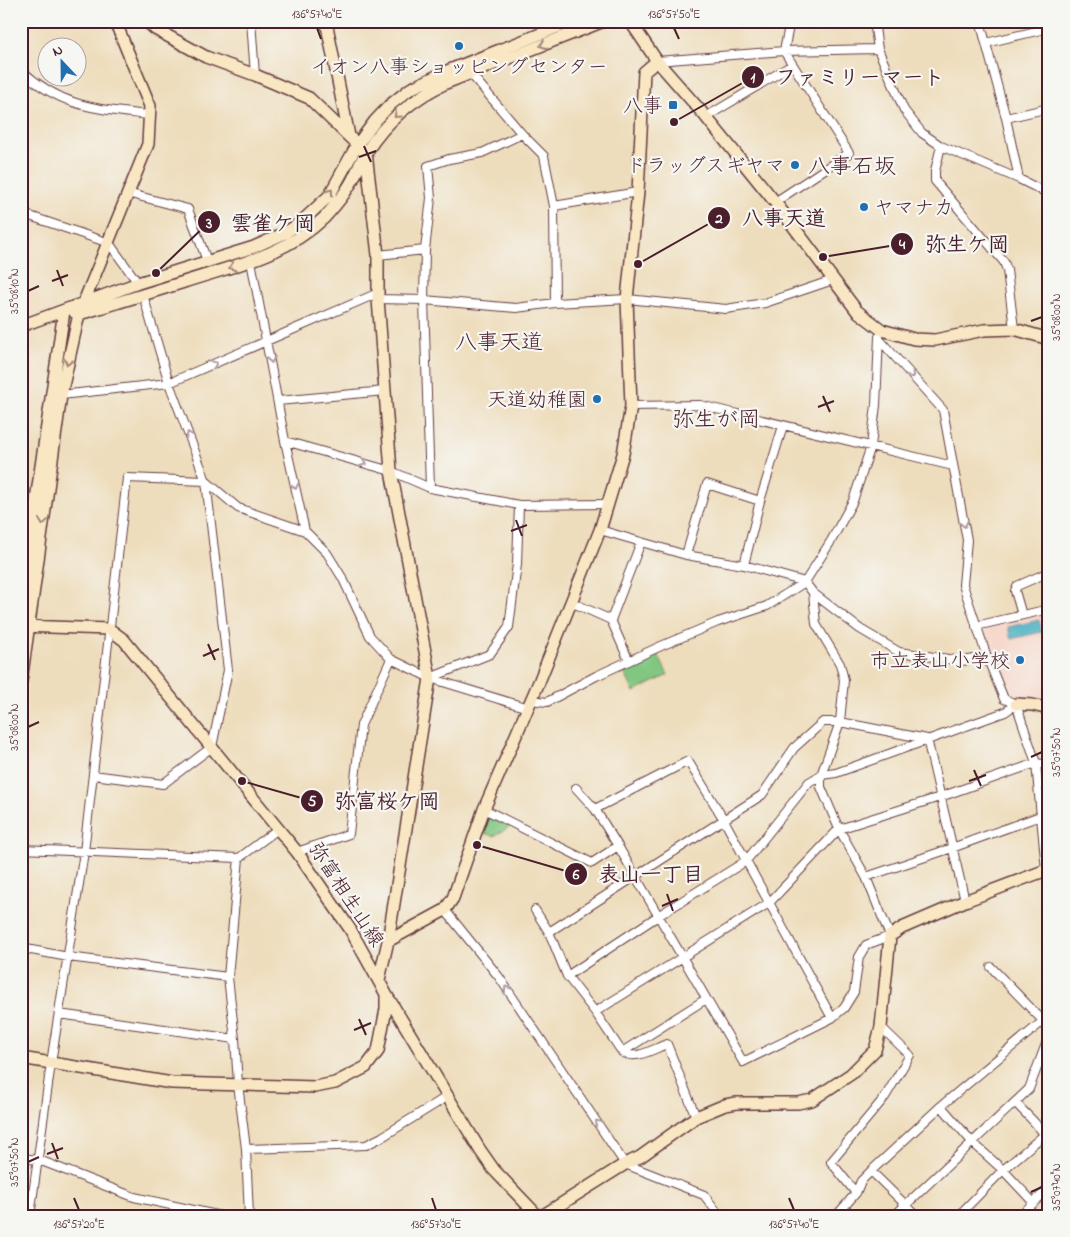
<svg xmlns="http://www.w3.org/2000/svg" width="1070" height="1237" viewBox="0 0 1070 1237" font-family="'Indie Flower','Klee One',sans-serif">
<rect width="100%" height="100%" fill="#f6f6f2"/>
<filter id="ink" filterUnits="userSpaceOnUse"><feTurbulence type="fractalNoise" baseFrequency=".02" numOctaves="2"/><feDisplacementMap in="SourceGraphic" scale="10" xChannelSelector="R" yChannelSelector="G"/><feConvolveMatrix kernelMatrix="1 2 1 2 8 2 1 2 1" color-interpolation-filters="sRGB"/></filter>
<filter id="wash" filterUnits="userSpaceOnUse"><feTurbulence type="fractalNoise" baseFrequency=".0096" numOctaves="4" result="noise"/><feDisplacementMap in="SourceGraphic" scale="20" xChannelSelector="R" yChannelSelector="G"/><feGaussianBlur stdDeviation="1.12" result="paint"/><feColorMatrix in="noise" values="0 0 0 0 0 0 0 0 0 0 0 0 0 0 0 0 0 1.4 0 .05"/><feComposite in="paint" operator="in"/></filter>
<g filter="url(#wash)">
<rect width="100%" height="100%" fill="#eeddbc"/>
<path fill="#f5d2c2" d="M1049,612v89l-47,-11 -21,-62z"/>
<path fill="#81c782" stroke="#667356" d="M657,653l11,22 -34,17 -11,-22z
M486,813l25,13 -17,10 -15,-4z"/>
<path fill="#3eaabd" stroke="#446474" d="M1039,620l3,12 -31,7 -3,-12z"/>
</g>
<g filter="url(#ink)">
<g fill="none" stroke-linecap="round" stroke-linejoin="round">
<g stroke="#633c41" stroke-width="10">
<path id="street" d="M251,21l4,54
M874,21l4,28 26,61 18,23 19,13 78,33 24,12 6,5
M980,21l26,97 13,61
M986,43l63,-15
M657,61l127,-10 94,-2
M21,70c41,38 76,39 128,45
M470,73l52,61 22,22 10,50 1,97
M706,117l86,-52
M1006,118l43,-10
M941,146l-6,25v10l69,81 3,8 7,59
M127,193l61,16 19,52
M775,202l74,-49 -65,-102 6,-30
M554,206l84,-14
M21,213l88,30 29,40
M378,255l47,-5
M251,261l34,180 106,30 39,17 89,17 90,-1
M378,299l46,1 92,8 39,-5 72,-4 99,10 39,-6 68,-23
M879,339l64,71 24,130 -4,45 24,72 17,42 12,5 20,59 10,107
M61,395l108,-12 209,-90
M278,401l107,-10
M631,406l69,-1 253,61
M285,441l20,90
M430,488l-6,-188 1,-50 6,-52 -3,-32 21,-7 33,-6 40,-19
M600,530l86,25 58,10 61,17 8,11 47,36 39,23 63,9 25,-4
M686,555l21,-71 53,17
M744,565l16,-64 23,-75
M571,602l40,18 18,41
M1022,615l-7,-24 2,-5 32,-14
M611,620l30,-78
M976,626l73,-17
M430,678l60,-24 19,-27 8,-63 2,-59
M531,700l16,2 49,-26 65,-30 57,-24 49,-16 38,-24 26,-41 22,-40 18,-55 5,-41 3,-68
M93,775l70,9 49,-37 16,-77 -22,-189 -37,-98 -26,-88
M576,788l19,21 23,37 125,216 89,-44 12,-10 10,-16 5,-35 7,-12 24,-9 -24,-59 -27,-48 -18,-42v-12l19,-53 4,-42 -4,-16 -24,-40 -3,-31
M484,809l108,54 26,-17
M595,809l93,-48 36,59 108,198
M21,849l218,9 39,-29
M297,852l52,-18 12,-109 30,-66
M239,858l-11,119 7,62 3,45 8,65 3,67
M866,877l86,-29 88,-32
M445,910l54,67 126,187 79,31 16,21
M535,910l14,22 18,44 28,36 27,40c13,9 31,-3 45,-8l29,73
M549,932l213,-137 32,-47 29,-26h17l87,17 38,162
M21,948l47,9 160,20
M991,967l58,60
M567,976l91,-60 88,-55 63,-79 12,-7 15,-2 169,-61 11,-8
M595,1012l174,-109 70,-74 104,-33 93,-33 13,2
M59,1014l176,25
M622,1052l84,-53
M1015,1102c13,15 24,22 34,40
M941,1106l31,36 31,28 30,32
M246,1149l120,-4 16,-8 66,-41
M21,1158l18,2 95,37 87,19
M871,1171l46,45
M856,1193l-25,-31 54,-65 25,-42 -29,-28
M30,1216l21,-153 33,-211 43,-374 79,3 32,27 67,23 22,22 16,26 27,57 21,23 39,19 98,30
M836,1216l20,-23 5,-12 10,-10 70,-65 108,-90
M894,1216l135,-127 20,-53
M958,1216l45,-46 42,-36
M1020,1216l29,-28"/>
</g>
<g stroke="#633c41" stroke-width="14">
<path id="secondary" d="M146,21l9,8 51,28 49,18 54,23 57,55 12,102v44l13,172 39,207 -42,263
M326,21l23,115
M630,21l27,40 49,56 69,85 82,109 25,19 32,9 21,1 49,-10 30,-1 35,10
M75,313l4,1c35,-10 70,-21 105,-32 49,-16 102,-27 140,-64 12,-13 24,-27 31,-43 4,-8 7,-16 12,-24 20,-31 45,-52 79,-68l158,-62
M21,326l117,-43 116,-36 31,-14 15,-10 29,-27 28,-51 18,-24 15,-16 20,-16 37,-18 126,-50
M21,601l43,-290
M21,626l88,3 15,11 173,212 53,77 36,65 94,156 14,20 44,46
M21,681l40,-286 18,-81 69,-170 2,-38 -35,-85
M1016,704l16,1 17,4
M379,980l9,-39 57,-31 8,-12 31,-89 55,-127 61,-152 23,-76 8,-48 -4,-107 11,-107 6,-120 13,-11
M21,1058l151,25 143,4 20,-4 31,-16 12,-16 8,-42v-14
M542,1216l83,-52 15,-7 56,-40 29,-12 12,-2h61l14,-3 39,-26 24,-24 6,-23 9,-91 12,-8 63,-27 84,-32"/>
</g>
<use href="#street" stroke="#fff" stroke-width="8"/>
<use href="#secondary" stroke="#f9e7c3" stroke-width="11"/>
</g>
<defs><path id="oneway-chevron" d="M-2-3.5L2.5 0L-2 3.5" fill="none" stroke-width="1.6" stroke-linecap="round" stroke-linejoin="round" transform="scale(1.25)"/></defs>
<g stroke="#a28377">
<use href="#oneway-chevron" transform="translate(543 45) rotate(159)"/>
<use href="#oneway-chevron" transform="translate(397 115) rotate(138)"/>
<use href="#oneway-chevron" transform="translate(330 192) rotate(-55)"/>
<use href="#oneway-chevron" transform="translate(232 267) rotate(163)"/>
<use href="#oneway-chevron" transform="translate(68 362) rotate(103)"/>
<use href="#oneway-chevron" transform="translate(43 522) rotate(98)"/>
</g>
<g stroke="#ae9aa0">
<use href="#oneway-chevron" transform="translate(271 360) rotate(80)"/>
<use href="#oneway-chevron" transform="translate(214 364) rotate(-23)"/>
<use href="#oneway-chevron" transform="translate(911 375) rotate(48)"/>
<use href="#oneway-chevron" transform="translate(189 435) rotate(-111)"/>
<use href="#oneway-chevron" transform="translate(363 463) rotate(16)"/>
<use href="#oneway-chevron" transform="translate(295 486) rotate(78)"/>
<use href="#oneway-chevron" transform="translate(964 524) rotate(79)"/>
<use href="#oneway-chevron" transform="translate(507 989) rotate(-123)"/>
<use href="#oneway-chevron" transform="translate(598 1123) rotate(-124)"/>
</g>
</g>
<path fill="none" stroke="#4a1f2b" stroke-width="2" d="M317,28l4,11M674,28l5,11M364,146l7,16M359,157l17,-6M57,270l6,16M52,281l16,-6M28,291l11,-5M1031,321l11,-4M823,396l7,16M818,407l16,-6M516,520l6,16M511,531l16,-6M208,644l7,16M203,656l16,-7M28,727l11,-5M1031,757l11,-5M974,770l7,16M969,781l17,-6M667,894l6,17M662,906l16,-7M359,1019l7,16M354,1030l17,-7M52,1143l6,16M47,1154l16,-6M28,1162l11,-5M1031,1192l11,-5M74,1198l5,12M432,1198l4,12M789,1198l5,12"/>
<g fill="#1f6fb2" stroke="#f6f6f2" stroke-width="2">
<circle cx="459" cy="46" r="5"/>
<rect x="668" y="100" width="10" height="10" rx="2.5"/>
<circle cx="795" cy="165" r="5"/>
<circle cx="864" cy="207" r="5"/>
<circle cx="597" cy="399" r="5"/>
<circle cx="1020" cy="660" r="5"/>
</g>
<g text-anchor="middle" stroke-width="4.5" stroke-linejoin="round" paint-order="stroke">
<g font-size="20" fill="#4a1f2b" stroke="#f6f6f2" text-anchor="end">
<text x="459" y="73" text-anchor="middle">イオン八事ショッピングセンター</text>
<text x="663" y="112">八事</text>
<text x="785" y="172">ドラッグスギヤマ</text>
<text x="874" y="214" text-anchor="start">ヤマナカ</text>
<text x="587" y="406">天道幼稚園</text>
<text x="1010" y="667">市立表山小学校</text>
</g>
<g font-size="20" fill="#4a1f2b" stroke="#f6f6f2">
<text transform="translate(347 894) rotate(57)" y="7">弥富相生山線</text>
</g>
<g font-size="22" fill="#4a1f2b" stroke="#f6f6f2">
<text x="852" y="173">八事石坂</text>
<text x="499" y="349">八事天道</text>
<text x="716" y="426">弥生が岡</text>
</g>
</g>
<path fill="none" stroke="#4a1f2b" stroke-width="2" d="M674 122L753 77M638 264L719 218M156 273L209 222M823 257L902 244M242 781L312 801M477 845L576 874"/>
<g fill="#4a1f2b" stroke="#f6f6f2" stroke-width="2">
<circle cx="674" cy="122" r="5"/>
<circle cx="638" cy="264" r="5"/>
<circle cx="156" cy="273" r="5"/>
<circle cx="823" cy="257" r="5"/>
<circle cx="242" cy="781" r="5"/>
<circle cx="477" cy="845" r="5"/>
<circle cx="753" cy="77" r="12"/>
<circle cx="719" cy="218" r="12"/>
<circle cx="209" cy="222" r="12"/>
<circle cx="902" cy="244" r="12"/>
<circle cx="312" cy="801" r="12"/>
<circle cx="576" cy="874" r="12"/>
</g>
<g font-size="15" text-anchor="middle" font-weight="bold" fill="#fff">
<text x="753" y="82">1</text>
<text x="719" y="223">2</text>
<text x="209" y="228">3</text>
<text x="902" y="249">4</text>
<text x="312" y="806">5</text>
<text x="576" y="879">6</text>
</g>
<g font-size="21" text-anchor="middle" font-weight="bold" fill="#4a1f2b" stroke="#f6f6f2" stroke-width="4.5" stroke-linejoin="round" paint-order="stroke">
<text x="860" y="84">ファミリーマート</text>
<text x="784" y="225">八事天道</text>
<text x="273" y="230">雲雀ケ岡</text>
<text x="967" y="251">弥生ケ岡</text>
<text x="387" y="808">弥富桜ケ岡</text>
<text x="651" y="881">表山一丁目</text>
</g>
<rect width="1070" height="1237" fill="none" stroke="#f6f6f2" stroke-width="55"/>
<g transform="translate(62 62) rotate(338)"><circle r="24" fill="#f6f6f2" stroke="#b1a0a2"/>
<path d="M0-4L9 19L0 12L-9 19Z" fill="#1f6fb2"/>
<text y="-8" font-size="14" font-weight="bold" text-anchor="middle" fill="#4a1f2b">N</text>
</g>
<rect x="28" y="28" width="1014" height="1182" fill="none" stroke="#4a1f2b" stroke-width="2"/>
<g font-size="12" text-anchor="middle" fill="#4a1f2b">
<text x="317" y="18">136°57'40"E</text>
<text x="674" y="18">136°57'50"E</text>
<text transform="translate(14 291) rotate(-90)" y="4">35°08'10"N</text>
<text transform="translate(1056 317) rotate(-90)" y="4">35°08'00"N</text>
<text transform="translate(14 727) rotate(-90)" y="4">35°08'00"N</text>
<text transform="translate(1056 752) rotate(-90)" y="4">35°07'50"N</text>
<text transform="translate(14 1162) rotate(-90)" y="4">35°07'50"N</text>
<text transform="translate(1056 1187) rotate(-90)" y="4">35°07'40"N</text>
<text x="79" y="1228">136°57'20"E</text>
<text x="436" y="1228">136°57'30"E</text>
<text x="794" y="1228">136°57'40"E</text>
</g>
</svg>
